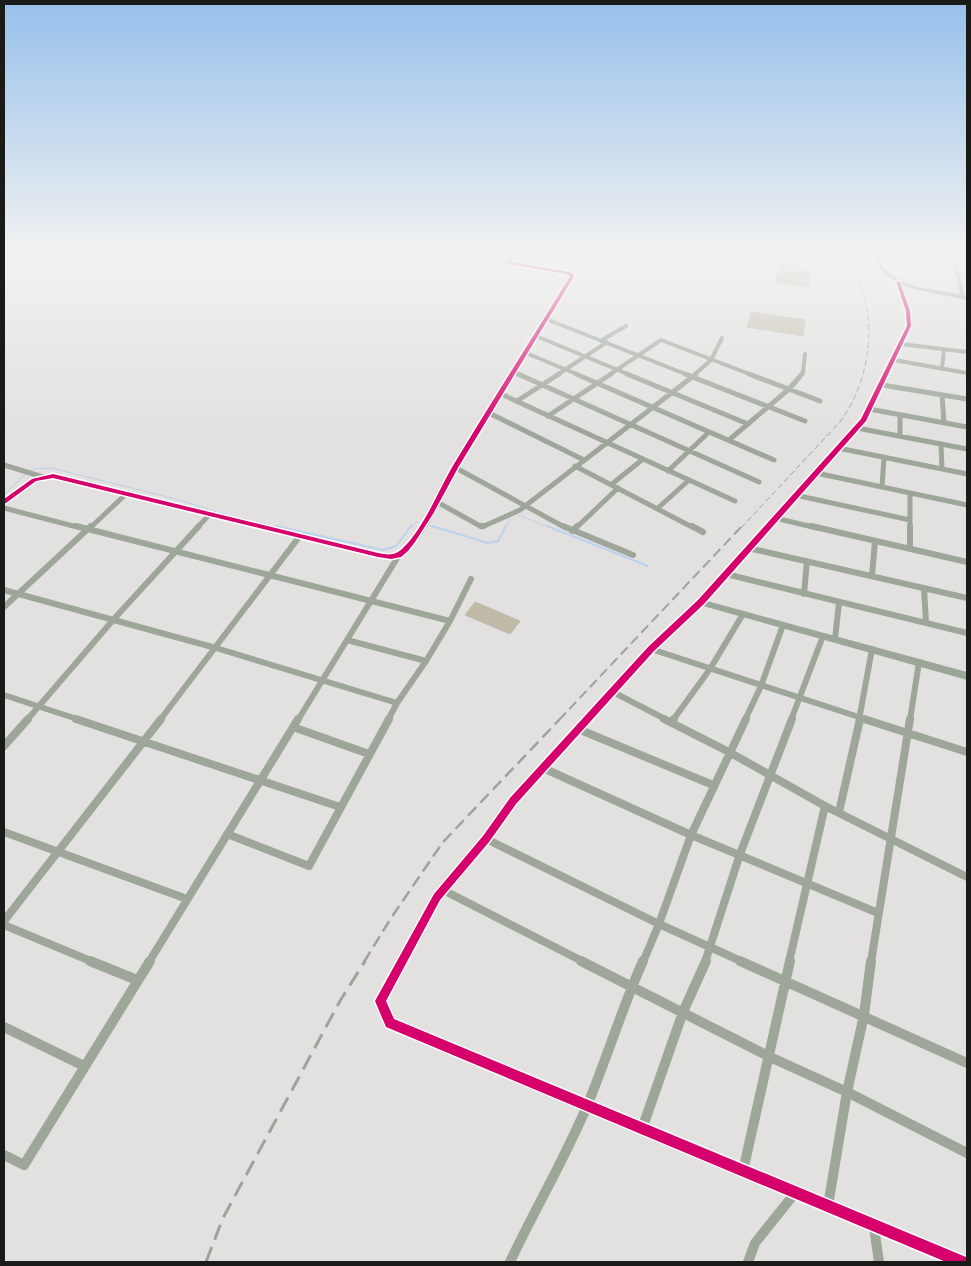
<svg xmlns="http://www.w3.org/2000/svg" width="971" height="1266" viewBox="0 0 971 1266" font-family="'Source Serif 4',serif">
<rect width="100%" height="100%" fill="#e2e1df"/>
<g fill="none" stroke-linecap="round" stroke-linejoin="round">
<path stroke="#bcd2ef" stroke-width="1" d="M29,472l5,-3 17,-1 125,31 58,18 48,11
M4,495l21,-21
M516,514l35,14
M428,525l9,3
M410,528l7,-6
M505,528l7,-13"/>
<path stroke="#bcd2ef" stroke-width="2" d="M276,526l107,24 13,-4 15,-20
M432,526l56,17 10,-2 8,-15
M547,526l101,40"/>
</g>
<path fill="#c0baa7" stroke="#b8b8b6" d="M770,253h31l-3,17 12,2 -2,15 -32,-5 4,-20 -12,-1z
M751,312l54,8 -2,16 -56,-9z
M475,602l45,19 -10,13 -45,-19z"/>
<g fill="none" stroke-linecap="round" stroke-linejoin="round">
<path stroke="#9ea69a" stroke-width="4" d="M875,253l-1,2 93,4
M954,258l9,39
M546,319l142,56
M536,336l94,39
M602,340l24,-14
M901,344l66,8
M526,353l53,22
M894,360l73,13
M942,369l2,-20
M514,372l7,3
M557,375l50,-33
M609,375l52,-35 91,35
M694,375l17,-15 11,-22
M801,375l2,-3 2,-18"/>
<path stroke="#9ea69a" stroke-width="5" d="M518,374l241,108
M576,374l198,86
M627,374l121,50
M685,374l120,47
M749,374l71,27
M882,385l85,14
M501,394l234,107
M942,395l2,28
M517,401l42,-27
M869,409l98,18
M489,413l95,47
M900,415v21
M548,416l63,-42
M857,428l110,21
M729,440l60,-51 13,-15
M941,444l1,25
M838,448l129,26
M4,465l39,12
M575,466l119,62
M456,468l110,60
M668,471l41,-39
M816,473l151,32
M612,484l31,-25
M882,487l2,-30
M910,493v35
M795,495l115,25
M437,502l45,25 38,-17 176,-136
M4,508l77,20
M658,508l31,-28
M775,518l42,10
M90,528l36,-34
M197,528l12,-13
M576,528l42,-40"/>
<path stroke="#9ea69a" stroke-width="6" d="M76,526l374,95
M481,526h2
M563,526l70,29
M692,526l11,6
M811,526l156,36
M910,526v23
M572,531l5,-5
M748,548l219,50
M726,574l241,59
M872,576l3,-35
M924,588l2,35
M4,590l212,58 181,55
M804,594l3,-33
M4,607l87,-81
M835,639l4,-36
M347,640l79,21 -29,42 -9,17
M651,649l217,71
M426,661l24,-40 21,-42
M613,692l54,28
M4,695l76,25
M27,720l86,-100 86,-94
M160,720l139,-183
M298,720l101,-165
M673,720l37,-51 33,-55
M745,720l16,-34 22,-61
M791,720l32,-84
M859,720l13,-71
M910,720l9,-58"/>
<path stroke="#9ea69a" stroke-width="8" d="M76,719l264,88
M664,719l65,33 96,54 142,71
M864,719l103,33
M671,722l3,-3
M293,727l76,27
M578,729l135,56
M4,746l24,-27
M543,768l148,67 187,78
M839,812l21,-93
M4,832l183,67
M227,834l82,32 80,-147
M486,839l173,85 84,38
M443,890l141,72
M4,921l157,-202
M4,925l89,37
M149,962l149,-243
M643,962l16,-38 32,-89 55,-116
M705,962l35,-108 52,-135
M789,962l36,-156
M871,962l39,-243"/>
<path stroke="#9ea69a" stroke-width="10" d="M90,961l47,19
M581,961l189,96 77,35 120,61
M740,961l227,102
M4,1027l80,39
M642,1129l41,-117 23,-51
M4,1155l20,10 126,-204
M743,1171l47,-210
M828,1206l19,-114 17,-77 7,-54
M874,1227l5,35
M510,1262c25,-53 54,-102 77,-156 20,-48 35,-98 56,-145
M748,1262l7,-19 40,-50"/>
<path fill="#9ca698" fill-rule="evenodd" d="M511,253h5l-5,9 58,10 5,2v4c-38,63 -79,124 -114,188 -14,25 -33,69 -54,87 -8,8 -18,7 -28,5l-325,-80 -17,4 -29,22h-3v-5l27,-21 22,-4 325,78c10,3 17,3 25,-4 22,-22 35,-58 51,-85 38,-62 77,-123 114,-185l1,-2 -3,-2 -59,-10 -1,-3z
M871,253h5c3,6 6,12 10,17 21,21 55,19 81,26v4l-44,-9 -22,-6 10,26 1,15 -46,95 -159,180 260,71v8l-264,-74 -49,45 -137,153 -27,39 -49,58 -54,100 8,17 571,239 1,5h-24l-558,-234 -11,-27 59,-108 49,-58 27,-37 139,-151 50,-47 163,-181 45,-93 -1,-15 -9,-29 -14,-11z"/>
<path stroke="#9fa39c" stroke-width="1" stroke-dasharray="6 3" stroke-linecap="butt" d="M741,528l98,-105c26,-33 37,-85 25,-126 -4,-16 -14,-31 -24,-44"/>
<path stroke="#9fa39c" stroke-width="2" stroke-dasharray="10 5" stroke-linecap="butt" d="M559,720l183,-194"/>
<path stroke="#9fa39c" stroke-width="2.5" stroke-dasharray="12 6" stroke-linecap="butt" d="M364,962l27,-44 52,-76 117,-123"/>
<path stroke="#9fa39c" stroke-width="3" stroke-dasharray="16 8" stroke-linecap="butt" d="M206,1262l17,-44 117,-217 25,-40"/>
<g stroke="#fff" stroke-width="3">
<path id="cycleway" d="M512,253h4l-5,9 58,10 5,2 -1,4 -114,188 -26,48 -18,28 -7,9 -7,6 -10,2 -13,-2 -325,-79 -17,3 -30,22 -2,1v-5l28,-20 21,-5 325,79c10,2 17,3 25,-5 21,-20 36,-59 51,-84 38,-63 77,-124 115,-186l1,-2 -4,-2 -58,-10 -2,-3z
M896,281l4,1 10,29 1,15 -45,95 -162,183 -50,47 -138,153 -27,38 -49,58 -54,101 8,18 572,238 1,5h-21l-560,-235 -11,-26 59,-107 49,-58 27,-38 138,-151 50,-47 163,-181 46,-93 -1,-15z"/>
</g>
<use href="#cycleway" fill="#d6006c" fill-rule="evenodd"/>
</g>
<linearGradient id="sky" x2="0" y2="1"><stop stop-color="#96c0eb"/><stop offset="0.59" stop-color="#f2f2f1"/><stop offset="1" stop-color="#f2f2f1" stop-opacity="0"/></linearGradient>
<rect width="971" height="430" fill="url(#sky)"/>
<rect width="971" height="1266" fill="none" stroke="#1a1a18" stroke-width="10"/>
</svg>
